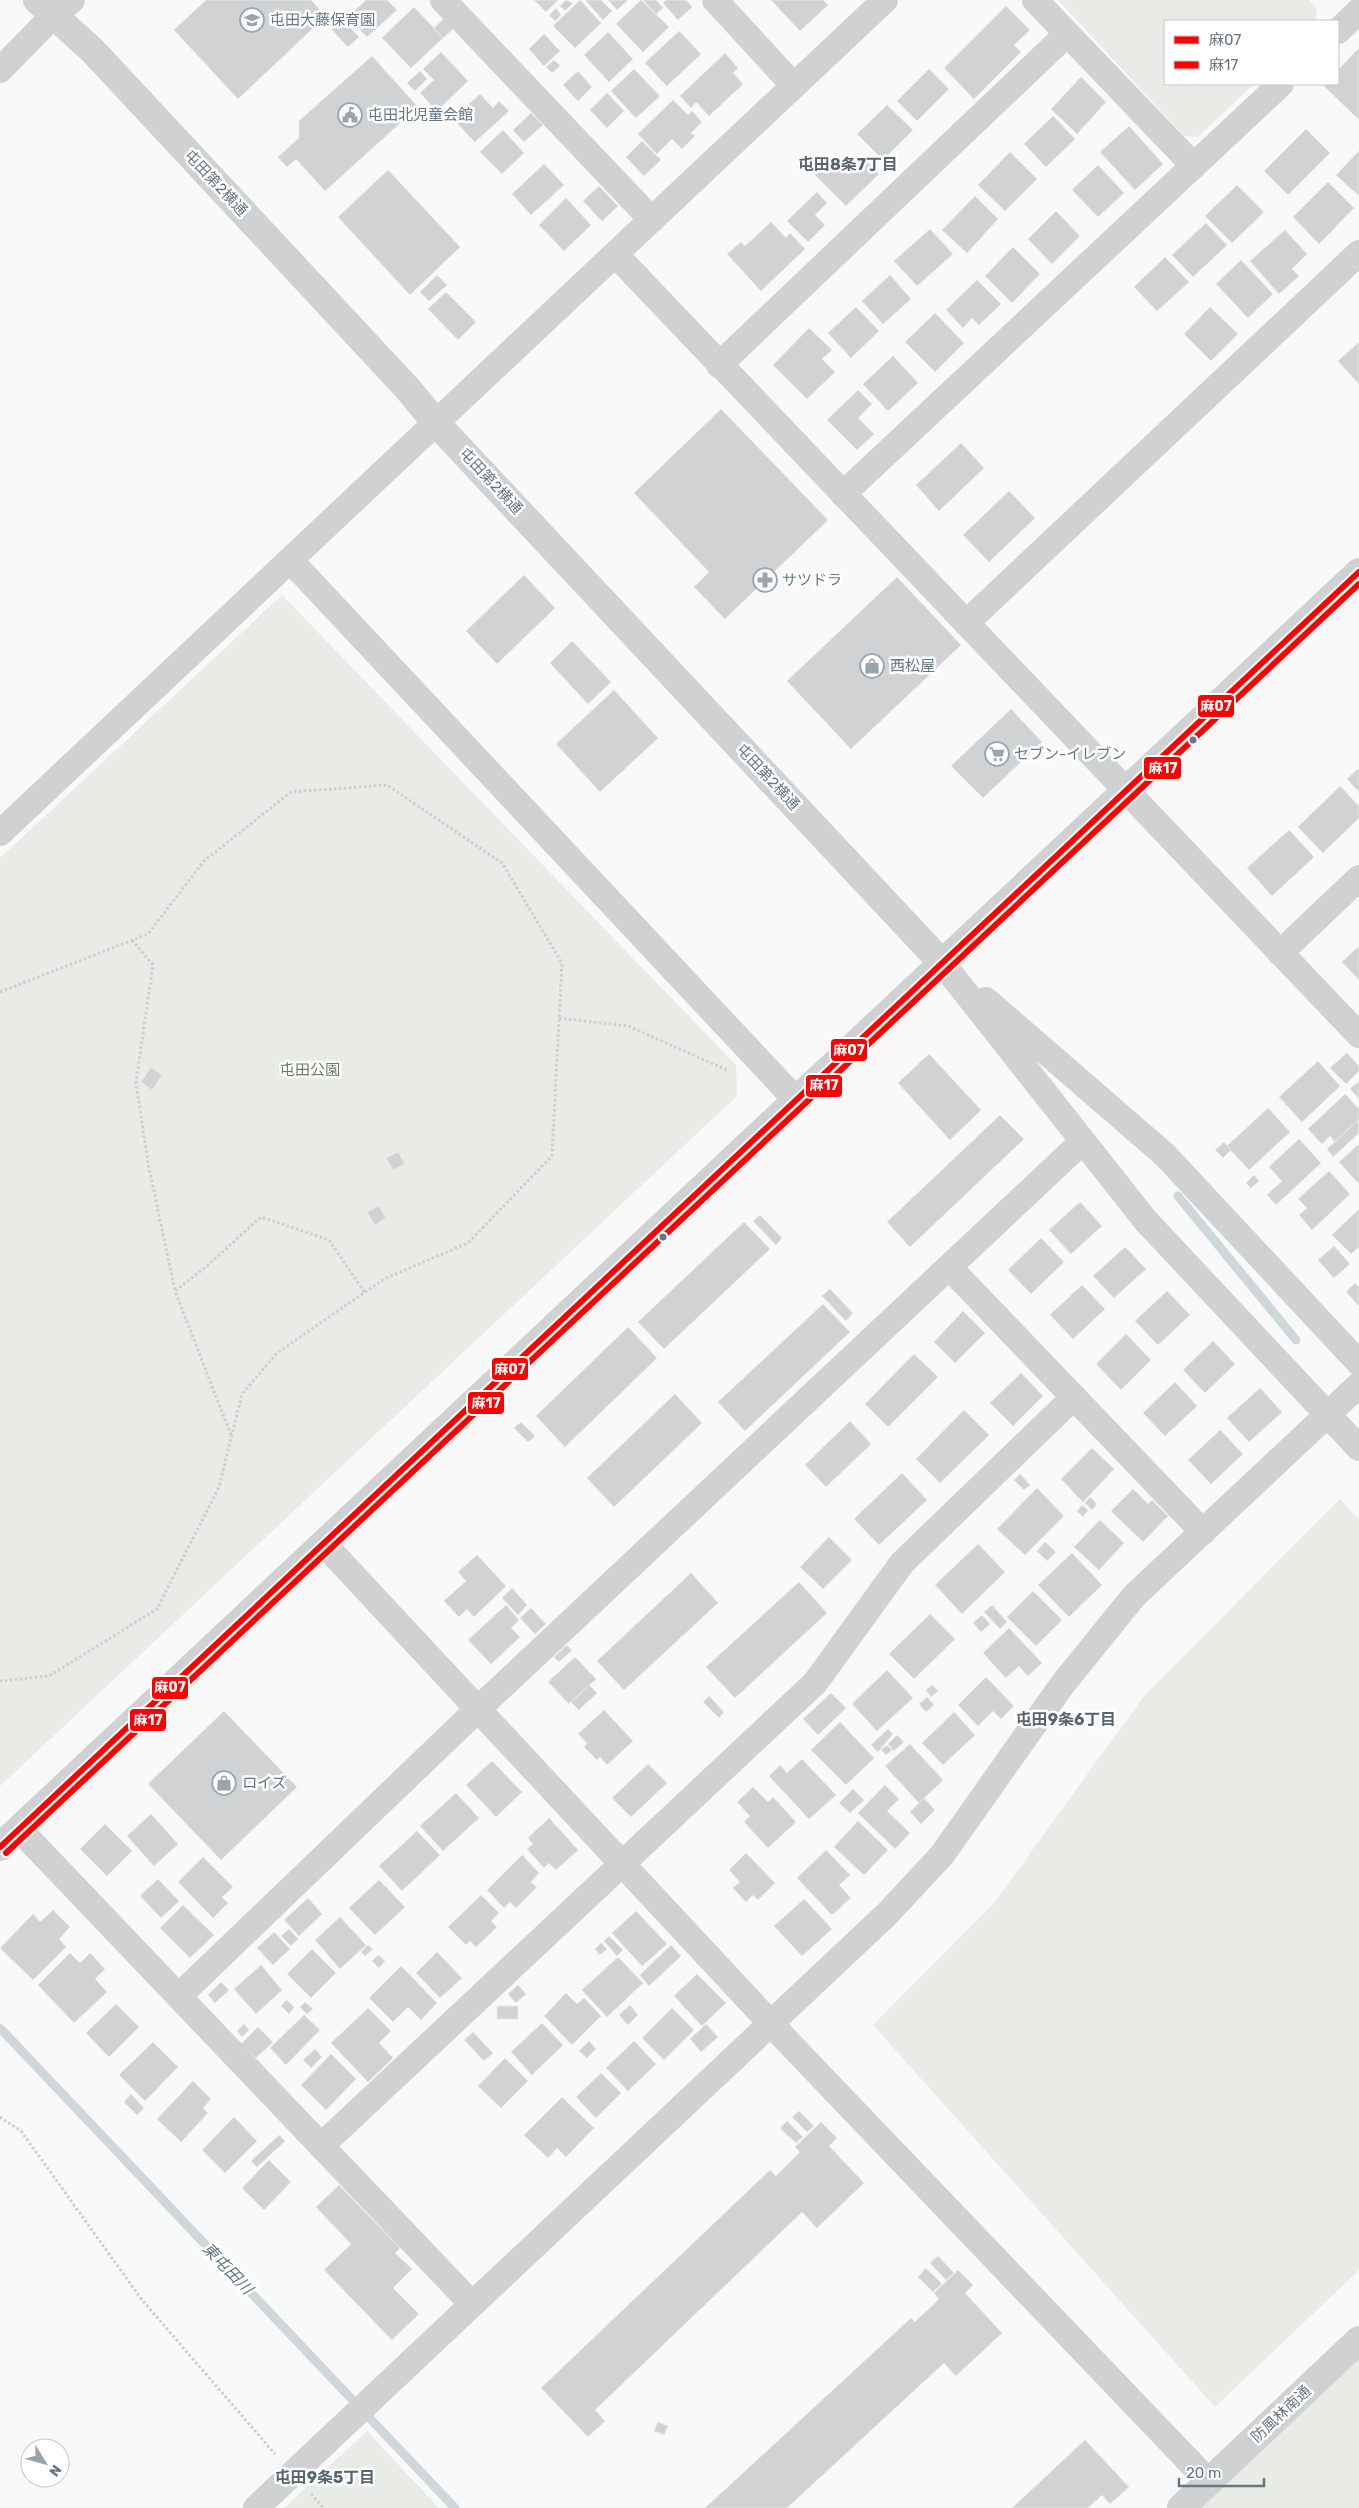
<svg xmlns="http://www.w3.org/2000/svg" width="1359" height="2508" viewBox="0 0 1359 2508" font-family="Rubik,'Noto Sans JP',sans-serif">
<rect width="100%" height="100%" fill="#f9f9f9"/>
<path fill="#e8ebe6" d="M1058,0h251l8,9 -1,12h-151v63h89l-56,53 -14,-1z
M282,595l454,470 1,31 -737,690v-928z
M1340,1499l19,21v750l-144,137 -342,-382 121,-122 150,-207z
M1359,2357v151h-159z
M367,2431l72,77h-155z"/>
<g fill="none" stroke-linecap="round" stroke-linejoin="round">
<path stroke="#ced7da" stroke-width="9" d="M1178,1196l118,144
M0,2028l455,480"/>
</g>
<path fill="#d0d2d3" stroke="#e8e8e8" d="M206,0h105l15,16 -88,83 -64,-69z
M366,0h21l10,10 -30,27 -19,-20z
M534,0h24l-12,12z
M566,0l7,3 -8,8 -5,-5z
M580,0l21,23 -26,25 -22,-22z
M585,0h16l11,11 -9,9z
M608,0h20l-11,10z
M641,0l28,27 -26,25 -27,-28z
M643,0h13l7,8 -7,6z
M666,0h20l6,7 -14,13 -15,-17z
M771,0h52l5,5 -28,26z
M1006,6l24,24 -16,15 7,7 -47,47 -30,-31z
M414,7l29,31 -32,30 -29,-30z
M556,8l5,7 -6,6 -6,-6z
M446,17l9,10 -12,11 -9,-10z
M342,19l17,18 -11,10 -17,-18z
M679,31l22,23 -34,32 -22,-23z
M608,32l25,27 -24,23 -25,-27z
M544,34l16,17 -16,15 -15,-17z
M1359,48v72l-36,-35 15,-1v-14z
M441,52l27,29 -31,30 -17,-18 14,-13 -11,-11z
M725,53l13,15 -5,5 10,11 -34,32 -13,-14 -5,6 -11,-12z
M372,56l46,51 -93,84 -29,-32 -9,8 -9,-10 21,-19v-17z
M554,60l6,6 -8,7 -6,-6z
M634,69l26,27 -24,22 -25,-27z
M929,69l20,20 -32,32 -20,-20z
M420,71l7,8 -12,12 -8,-8z
M578,71l14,16 -14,14 -15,-16z
M1081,77l25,25 -29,32 -26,-25z
M607,93l17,18 -17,17 -17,-18z
M480,94l13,14 6,-7 10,10 -34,31 -22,-23z
M673,100l15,15 4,-4 10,11 -11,11 4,3 -13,13 -10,-10 -15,15 -19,-20z
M887,105l26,25 -30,30 -26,-26z
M531,113l12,12 -19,17 -11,-12z
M1053,116l22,23 -29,28 -22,-23z
M1129,126l34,38 -28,26 -35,-38z
M1306,129l24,24 -42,42 -24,-24z
M503,130l21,23 -22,21 -22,-22z
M642,141l19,19 -17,16 -18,-19z
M1359,151v43l-1,1 -22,-20z
M1010,152l27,27 -32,32 -27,-26z
M862,157l17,17 -33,32 -31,-31 17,-16 14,14z
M544,164l20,21 -33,30 -19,-21z
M1098,165l26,28 -26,24 -26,-27z
M388,170l72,77 -50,48 -72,-78z
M1328,182l26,26 -35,36 -26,-27z
M1237,185l27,27 -32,31 -27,-27z
M599,186l19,20 -16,15 -19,-20z
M817,192l10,11 -12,12 10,10 -17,17 -21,-21z
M975,196l23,23 -31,34 -25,-23z
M566,198l25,27 -27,26 -25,-26z
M1056,211l24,25 -28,28 -24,-25z
M771,222l15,16 4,-5 15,16 -44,42 -34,-37 14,-12 4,4z
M1206,223l21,22 -34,32 -21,-22z
M930,229l23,25 -36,32 -23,-25z
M1285,230l22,24 -15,15 7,7 -20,18 -29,-33z
M1013,247l27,27 -28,29 -27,-27z
M1165,257l24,25 -32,29 -23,-24z
M1241,260l32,34 -25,24 -32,-34z
M437,275l10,10 -18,16 -9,-9z
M890,275l21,24 -28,25 -21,-23z
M977,280l24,24 -22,21 -7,-7 -9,10 -17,-18z
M446,292l30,30 -18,18 -30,-31z
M856,307l23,24 -28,27 -23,-25z
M1210,307l28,27 -27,27 -27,-27z
M935,313l29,30 -29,29 -30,-30z
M809,328l23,22 -10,9 13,13 -28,27 -34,-34z
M1359,342v42l-21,-23z
M893,356l25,27 -30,28 -25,-27z
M858,390l14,14 -14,14 16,16 -17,16 -30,-30z
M721,409l107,111 -103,99 -31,-32 15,-15 -75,-79z
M961,443l23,25 -45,43 -23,-26z
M1009,491l26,27 -46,44 -26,-27z
M524,575l31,33 -58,56 -31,-33z
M897,577l64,68 -110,104 -64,-68z
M572,641l39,41 -23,22 -38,-41z
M614,690l44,48 -58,54 -44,-48z
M1011,709l31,33 -59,56 -32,-32z
M1359,768v24l-12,-13z
M1340,786l19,20v12l-36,35 -25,-26z
M1289,830l25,27 -42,39 -25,-28z
M1359,946v34l-17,-18z
M1347,1053l12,13v5l-13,13 -16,-16z
M929,1054l52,56 -31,30 -52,-57z
M1318,1061l22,25 -38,36 -23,-25z
M151,1067l11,8 -10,15 -11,-8z
M1359,1081v18l-9,-10z
M1345,1094l14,15v10l-24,23 -5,-6 -8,8 -14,-15z
M1268,1108l22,24 -41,38 -22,-24z
M1000,1115l24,24 -114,108 -23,-25z
M1358,1120l1,13 -26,24 -6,-8z
M1299,1139l22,24 -45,42 -9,-10 15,-14 -13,-14z
M1224,1142l7,8 -8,8 -8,-8z
M1359,1144v40l-20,-22z
M398,1152l7,12 -12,6 -7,-12z
M1329,1171l21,23 -38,36 -13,-15 8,-7 -9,-9z
M1254,1175l5,6 -8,7 -5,-5z
M1080,1202l22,24 -31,28 -22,-24z
M379,1206l7,12 -11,7 -8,-13z
M1359,1209v38l-8,7 -19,-19z
M760,1215l22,23 -6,7 -23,-24z
M744,1222l26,27 -106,100 -26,-27z
M1041,1238l23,24 -33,32 -23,-24z
M1334,1246l16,18 -16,14 -16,-18z
M1125,1247l21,22 -32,29 -21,-22z
M1355,1283l4,4v19l-13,-14z
M1082,1285l23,24 -32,30 -23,-24z
M830,1289l23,24 -7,8 -24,-25z
M1167,1291l23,24 -32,30 -23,-24z
M823,1304l27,28 -105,99 -27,-29z
M963,1311l22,22 -30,30 -21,-21z
M628,1327l29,31 -92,89 -29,-31z
M1126,1334l25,26 -30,30 -25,-26z
M1213,1341l22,23 -30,29 -22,-23z
M914,1354l24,23 -50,50 -23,-23z
M1021,1373l22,23 -30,30 -23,-23z
M1175,1382l22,24 -32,30 -22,-23z
M1260,1388l22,24 -33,30 -22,-24z
M675,1394l27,29 -88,84 -27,-29z
M964,1410l25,25 -49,48 -24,-24z
M850,1421l21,23 -45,43 -21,-22z
M521,1422l14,14 -7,6 -14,-14z
M1220,1430l23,24 -32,30 -23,-24z
M1092,1448l22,21 -31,33 -22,-23z
M902,1473l25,27 -48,45 -25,-26z
M1020,1474l10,11 -6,5 -10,-10z
M1037,1488l27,28 -39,39 -28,-26z
M1133,1489l15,15 4,-4 16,16 -25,26 -32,-31z
M1090,1497l7,7 -5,6 -7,-7z
M1082,1505l6,5 -5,7 -6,-6z
M1100,1520l24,23 -25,27 -25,-23z
M829,1537l23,23 -29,29 -23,-22z
M1045,1542l11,10 -9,9 -10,-10z
M978,1544l27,28 -43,42 -27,-29z
M1072,1553l30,32 -33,32 -31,-32z
M477,1555l29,31 -32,31 -7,-8 -8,8 -15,-16 22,-20 -8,-9z
M691,1573l27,30 -94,87 -27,-29z
M799,1582l28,31 -92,85 -29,-31z
M512,1588l15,17 -9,10 -16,-17z
M1033,1591l29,29 -26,26 -29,-29z
M506,1605l13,15 -8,8 9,9 -29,27 -23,-24z
M992,1605l15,17 -7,7 -16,-17z
M531,1608l15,16 -11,10 -15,-16z
M930,1614l25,25 -41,40 -25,-25z
M982,1615l8,9 -9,8 -8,-9z
M1009,1628l33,35 -14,13 -9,-10 -13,12 -23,-25z
M567,1645l5,5 -13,12 -5,-5z
M575,1657l21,22 -27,25 -21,-22z
M887,1670l26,28 -36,33 -25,-27z
M986,1677l28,29 -13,13 -8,-8 -15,15 -20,-21z
M589,1685l8,8 -18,17 -8,-8z
M932,1685l6,6 -7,6 -5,-7z
M831,1693l15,15 -28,27 -15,-16z
M709,1696l15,16 -5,6 -16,-16z
M927,1697l7,8 -8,7 -7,-8z
M604,1710l29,31 -26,24 -7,-8 -3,3 -13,-13 3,-4 -9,-9z
M224,1711l73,76 -76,73 -73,-76z
M954,1712l21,23 -32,30 -21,-22z
M840,1722l34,36 -28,27 -35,-35z
M888,1729l5,5 -15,18 -7,-7z
M897,1735l7,7 -10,9 -6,-7z
M910,1744l33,36 -24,23 -34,-37z
M887,1745l5,5 -6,5 -5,-5z
M802,1759l34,36 -27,24 -40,-43 11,-11 7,8z
M492,1761l30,31 -26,25 -30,-32z
M648,1764l19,19 -36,34 -19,-19z
M885,1785l14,14 -12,12 23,22 -15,16 -37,-36z
M753,1787l15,15 5,-5 23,25 -28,26 -24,-26 6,-6 -13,-14z
M853,1789l11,11 -14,13 -11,-10z
M456,1793l23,25 -36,33 -23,-25z
M924,1798l11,12 -14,14 -11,-12z
M151,1814l27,30 -24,22 -27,-30z
M549,1818l29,32 -22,20 -7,-7 -5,5 -17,-19 6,-5 -5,-6z
M858,1821l30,29 -24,25 -30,-28z
M105,1824l27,27 -25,25 -27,-27z
M417,1831l23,24 -38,36 -23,-25z
M826,1850l24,25 -11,10 12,13 -19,17 -35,-37z
M746,1853l29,30 -17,17 -5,-5 -7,7 -13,-14 7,-6 -11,-12z
M522,1855l17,18 -8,9 6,5 -21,21 -6,-6 -6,6 -17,-18z
M203,1857l30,30 -11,10 6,6 -15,15 -35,-36z
M158,1879l21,22 -18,17 -21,-22z
M379,1880l26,27 -30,28 -26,-27z
M481,1895l18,18 -8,8 6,6 -21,20 -6,-6 -4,4 -18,-18z
M308,1898l14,16 -23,22 -15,-16z
M804,1899l28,30 -30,27 -28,-30z
M183,1905l31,30 -24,23 -30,-30z
M53,1910l17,17 -11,12 7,8 -33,33 -33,-32 33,-34 7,8z
M636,1911l31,33 -25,22 -30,-33z
M340,1917l26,28 -26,24 -25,-29z
M289,1929l9,10 -7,7 -10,-10z
M274,1932l16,17 -17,16 -16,-17z
M609,1936l14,14 -6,6 -13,-15z
M601,1943l6,6 -7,6 -5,-6z
M368,1945l5,4 -8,7 -4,-4z
M671,1945l10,11 -32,30 -9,-11z
M312,1949l24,24 -25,25 -24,-24z
M437,1952l25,26 -22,20 -24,-25z
M70,1953l10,10 10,-10 15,16 -10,10 12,13 -33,31 -36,-38z
M378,1955l7,6 -6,7 -7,-7z
M618,1957l25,26 -36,34 -25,-27z
M261,1965l21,25 -26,24 -22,-25z
M401,1966l36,37 -16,17 -13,-13 -15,15 -24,-24z
M697,1974l29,29 -24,23 -28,-30z
M221,1982l8,8 -14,13 -7,-8z
M518,1985l8,9 -10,9 -8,-9z
M566,1993l11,11 7,-6 17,18 -29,29 -28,-29z
M287,2000l7,7 -5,7 -8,-8z
M305,2002l8,7 -6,5 -7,-7z
M116,2004l23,23 -30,30 -23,-24z
M630,2005l8,10 -10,10 -9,-10z
M497,2006h21v13h-21z
M368,2008l23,23 -12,12 14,15 -25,24 -37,-39z
M672,2008l22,22 -30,30 -22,-22z
M304,2015l16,15 -34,35 -16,-17z
M542,2023l21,22 -31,30 -21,-23z
M244,2024l5,6 -7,7 -5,-6z
M706,2024l12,13 -17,15 -11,-13z
M258,2027l15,15 -17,16 -15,-14z
M473,2032l20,21 -9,8 -20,-21z
M589,2041l7,8 -9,9 -8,-7z
M634,2041l22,23 -28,27 -22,-23z
M153,2042l25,25 -33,34 -26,-26z
M315,2049l7,8 -11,11 -8,-8z
M331,2054l25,25 -30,31 -25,-25z
M505,2058l23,23 -27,27 -23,-22z
M601,2073l20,20 -25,25 -20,-21z
M193,2081l18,18 -8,9 5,5 -27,29 -24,-23z
M131,2094l13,14 -7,7 -13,-13z
M562,2097l32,31 -28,29 -9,-9 -9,10 -24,-23z
M799,2111l15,15 -7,6 -15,-15z
M234,2117l23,24 -32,32 -23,-23z
M787,2121l16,16 -7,6 -16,-15z
M821,2122l16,16 -8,8 35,37 -47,45 -15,-16 -207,198 10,11 -17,16 -47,-49 229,-218 6,6 24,-24 -5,-5z
M279,2135l6,6 -28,26 -6,-6z
M269,2160l22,22 -27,28 -22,-22z
M339,2185l61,63 -5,5 17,16 -19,19 26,26 -27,26 -68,-70 27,-26 -35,-37z
M938,2256l16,17 -8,7 -16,-17z
M926,2268l16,16 -9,8 -15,-15z
M958,2270l15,15 -8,8 37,40 -46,43 -12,-13 -157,145h-82l206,-190 4,4 24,-23 -5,-6z
M658,2422l10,4 -4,9 -10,-4z
M1085,2440l44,47 -19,17 -8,-9 -14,13h-76z"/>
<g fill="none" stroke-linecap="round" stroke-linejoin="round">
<path stroke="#cdcece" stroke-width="3" stroke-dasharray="2.5 2.5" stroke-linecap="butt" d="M132,940l21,25 -17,117 12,81 27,128
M0,992l148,-58 56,-73 87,-69 96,-7 115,78 60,100 -10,193 -84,87 -84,36 -107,74 -35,41 -23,93 -62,122 -108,67 -49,5
M559,1018l69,8 101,45
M231,1435l-56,-144 32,-25 54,-49 68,23 36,53
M0,2117l21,14 121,169 133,154
M311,2494l13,14"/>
<path stroke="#cfd1d2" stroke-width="26" d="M443,0l209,220
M715,0l79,86
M1035,0l159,166
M1338,31l21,-20
M0,70l53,-54 19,-16
M615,254l744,781
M719,365l348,-331
M843,494l438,-410
M290,560l507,541
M966,623l393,-370
M0,833l885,-833
M1280,953l79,-75
M943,964l203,257 213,227
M986,1000l179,155 194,208
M950,1268l253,264
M324,1544l466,500 419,438
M19,1829l453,475
M179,1996l299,-287 604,-567
M321,2146l494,-463 87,-120 172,-166
M256,2508l631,-594 55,-59 120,-170 72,-89 225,-211"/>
<path stroke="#cfd1d2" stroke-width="28" d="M37,0l56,51 315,338 28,34 507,541
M0,1847l1359,-1275
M1181,2508l178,-168"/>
<g stroke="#fff" stroke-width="10">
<path id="bus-1" d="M0,1847l1359,-1275"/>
</g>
<g stroke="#fff" stroke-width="10">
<path id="bus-2" d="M6,1853l1353,-1269"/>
</g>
<use href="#bus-1" stroke="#f00" stroke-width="6"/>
<use href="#bus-2" stroke="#f00" stroke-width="6"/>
</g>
<defs>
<g id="school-ring" transform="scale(1.25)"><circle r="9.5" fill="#fff" stroke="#98a4ae" stroke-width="1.5"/><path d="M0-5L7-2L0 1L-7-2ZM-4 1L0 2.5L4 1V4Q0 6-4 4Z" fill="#98a4ae"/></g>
<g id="civic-ring" transform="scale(1.25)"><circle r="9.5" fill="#fff" stroke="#98a4ae" stroke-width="1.5"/><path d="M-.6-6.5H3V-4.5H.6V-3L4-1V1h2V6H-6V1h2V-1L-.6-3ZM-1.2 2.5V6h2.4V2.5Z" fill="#98a4ae"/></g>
<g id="pharmacy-ring" transform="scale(1.25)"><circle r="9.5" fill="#fff" stroke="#98a4ae" stroke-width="1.5"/><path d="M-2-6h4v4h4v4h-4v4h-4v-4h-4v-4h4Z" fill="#98a4ae"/></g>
<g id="shop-ring" transform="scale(1.25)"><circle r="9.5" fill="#fff" stroke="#98a4ae" stroke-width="1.5"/><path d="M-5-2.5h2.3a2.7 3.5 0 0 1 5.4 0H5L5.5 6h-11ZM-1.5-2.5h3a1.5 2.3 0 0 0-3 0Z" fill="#98a4ae"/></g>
<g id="supermarket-ring" transform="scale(1.25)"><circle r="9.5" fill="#fff" stroke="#98a4ae" stroke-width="1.5"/><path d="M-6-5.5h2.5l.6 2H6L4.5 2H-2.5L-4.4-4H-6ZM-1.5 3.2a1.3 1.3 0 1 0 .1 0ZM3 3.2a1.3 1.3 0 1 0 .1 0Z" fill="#98a4ae"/></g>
</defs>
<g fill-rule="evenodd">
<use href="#school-ring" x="252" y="20"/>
<use href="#civic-ring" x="350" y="115"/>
<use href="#pharmacy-ring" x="765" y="580"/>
<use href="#shop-ring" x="872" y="666"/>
<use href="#supermarket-ring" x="997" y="754"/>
<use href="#shop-ring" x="224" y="1783"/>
</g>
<g fill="#637785" stroke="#fff" stroke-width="2">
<circle cx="1193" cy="740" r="4.5"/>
<circle cx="663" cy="1237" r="4.5"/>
</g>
<g text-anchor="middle" stroke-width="5" stroke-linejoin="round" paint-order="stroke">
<g font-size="15" fill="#637785" stroke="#fff" text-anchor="start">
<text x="270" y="25">屯田大藤保育園</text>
<text x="368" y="120">屯田北児童会館</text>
<text x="782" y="585">サツドラ</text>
<text x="890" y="671">西松屋</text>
<text x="1014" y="759">セブン-イレブン</text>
<text x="242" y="1788">ロイズ</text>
</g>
<g font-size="15" fill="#637785" stroke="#fff">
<text transform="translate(216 183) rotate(47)" y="5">屯田第2横通</text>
<text transform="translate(491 481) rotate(47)" y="5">屯田第2横通</text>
<text transform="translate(768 777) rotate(47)" y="5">屯田第2横通</text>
<text transform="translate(1281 2414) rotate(-43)" y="5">防風林南通</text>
</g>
<g font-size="15" fill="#687b63" stroke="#fff">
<text x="310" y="1075">屯田公園</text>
</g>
<g font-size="16" font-weight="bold" fill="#56656f" stroke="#fff">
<text x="848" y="170">屯田8条7丁目</text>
<text x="1066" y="1725">屯田9条6丁目</text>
<text x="325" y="2483">屯田9条5丁目</text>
</g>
<g font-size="16" font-style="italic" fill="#5e767e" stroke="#fff">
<text transform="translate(228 2268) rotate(46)" y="6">東屯田川</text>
</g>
</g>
<g stroke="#fff" stroke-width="2">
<rect x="1197" y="694" width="38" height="24" rx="5" fill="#f00"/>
<rect x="1143" y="756" width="39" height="24" rx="5" fill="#f00"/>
<rect x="830" y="1038" width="38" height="24" rx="5" fill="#f00"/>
<rect x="805" y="1074" width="38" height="24" rx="5" fill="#f00"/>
<rect x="491" y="1357" width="38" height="24" rx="5" fill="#f00"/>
<rect x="467" y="1391" width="38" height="24" rx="5" fill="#f00"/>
<rect x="151" y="1676" width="38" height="24" rx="5" fill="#f00"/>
<rect x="129" y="1708" width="38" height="24" rx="5" fill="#f00"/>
</g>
<g font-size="14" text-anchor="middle" font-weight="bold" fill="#fff">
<text x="1216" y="711">麻07</text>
<text x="1163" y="773">麻17</text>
<text x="849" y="1055">麻07</text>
<text x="824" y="1090">麻17</text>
<text x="510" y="1374">麻07</text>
<text x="486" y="1408">麻17</text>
<text x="170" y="1692">麻07</text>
<text x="148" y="1725">麻17</text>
</g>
<rect x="1164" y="20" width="175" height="65" fill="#ffffff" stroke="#c1c9ce"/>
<rect x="1174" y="36" width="25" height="8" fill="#ff0000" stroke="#c1c9ce"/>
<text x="1209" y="45" font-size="15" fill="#637785">麻07</text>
<rect x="1174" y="61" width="25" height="8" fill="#ff0000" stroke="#c1c9ce"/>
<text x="1209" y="70" font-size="15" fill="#637785">麻17</text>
<g transform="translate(45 2463) rotate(127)"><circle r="24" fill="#ffffff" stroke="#c1c9ce"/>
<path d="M0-4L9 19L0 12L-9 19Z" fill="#98a4ae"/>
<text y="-8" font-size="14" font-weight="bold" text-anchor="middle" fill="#637785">N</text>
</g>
<path d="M1179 2478v8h85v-8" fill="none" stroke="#637785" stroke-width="2.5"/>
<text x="1186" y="2478" font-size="15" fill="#637785" stroke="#ffffff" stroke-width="4" paint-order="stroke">20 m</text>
</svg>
